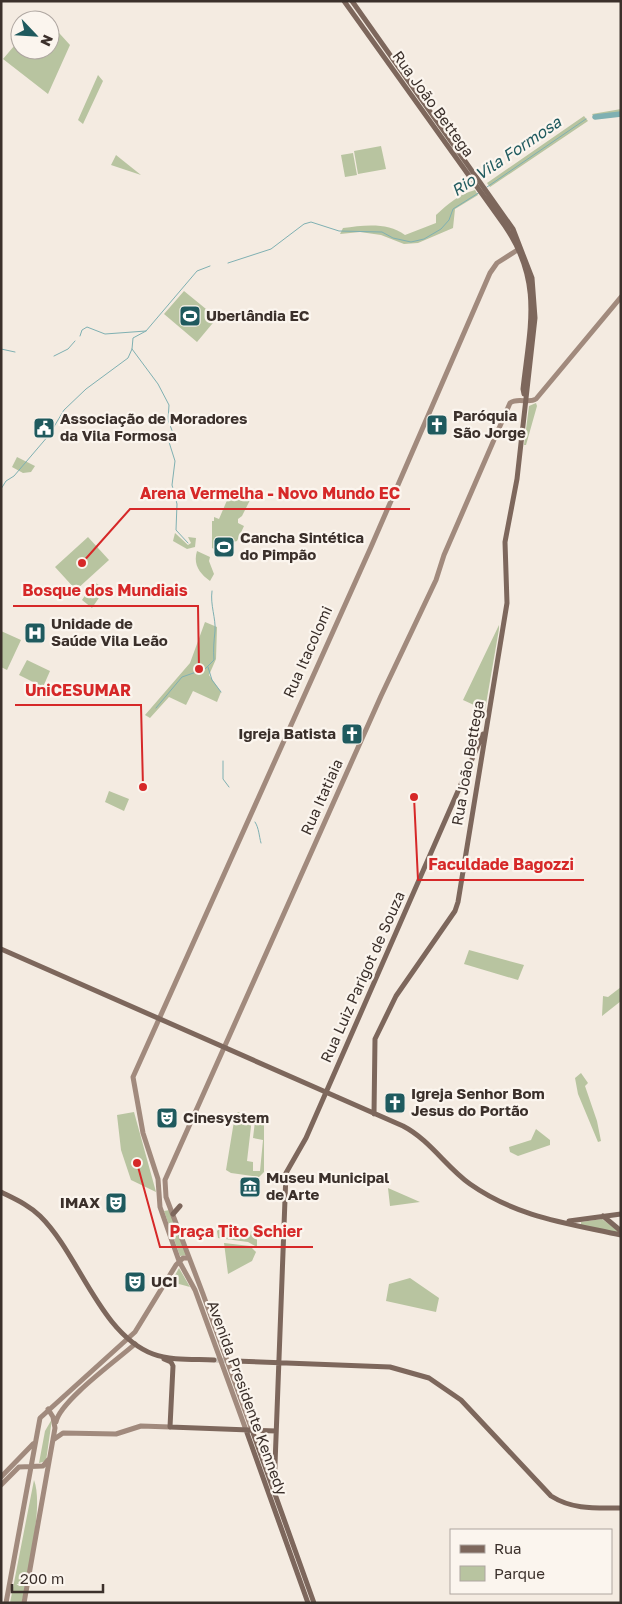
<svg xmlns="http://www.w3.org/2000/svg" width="622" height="1604" viewBox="0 0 622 1604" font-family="'Golos Text',sans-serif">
<rect width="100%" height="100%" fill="#f4ebe1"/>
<path fill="#b8c4a0" d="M50,23l20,22 -22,49 -45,-35 17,-20v11h30z
M98,75l5,6 -20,43 -5,-4z
M621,109v7l-26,3 -3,-5z
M584,116l4,5 -98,66 -3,-4z
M381,146l5,23 -28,5 -4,-23z
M353,153l4,22 -12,2 -4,-22z
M116,155l25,20 -30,-10z
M475,190l3,5 -23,14 -2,19 -35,15 -14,1 -23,-9 -21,-3 -20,2 3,-6c21,-3 45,-6 62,7l31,-12v-8c13,-12 22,-20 39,-25z
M184,291l33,27 -20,24 -33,-28z
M536,403l1,3 -11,39h-2l5,-39z
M17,457l18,9 -4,6 -8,1 -11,-6z
M231,491h5l15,7 -9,18 -4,3v4l6,3 -7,15 -4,1 -8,13 -13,-7v-27h2v-4l5,2z
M175,533l13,12 3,-2 -3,-6 8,1 -1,9 -8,2 -14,-8z
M88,537l21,23 -33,30 -21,-23z
M197,551l13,6 -1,4 5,13 -4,7c-11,-8 -17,-17 -13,-30z
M94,582l11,7 -13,19 -10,-8z
M205,622l12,5 -1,32 -7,16 12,17 -4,10 -24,-11 -7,14 -17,-8 -19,21 -5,-3 45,-52z
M499,625v4l-14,81 -22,-10z
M1,631l20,9 -14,30 -6,-3z
M27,660l23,11 -7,16 -24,-12z
M109,791l20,8 -5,12 -19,-9z
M469,950l55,15 -6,15 -54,-16z
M621,987v14l-19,15 1,-20 5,1z
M581,1073l7,10 -3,3 12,35 4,20 -3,1 -20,-48 -3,-16z
M134,1112l22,80 -25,-12 -10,-30 -4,-35z
M238,1112l14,6 -5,43 6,1v9h7l3,-31 -10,-2 2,-17 3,-2 6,4v49l-5,5 -28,-4 -5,-3 9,-55z
M536,1129l14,11v5l-32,11 -8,-4 -1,-5 22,-7z
M388,1188l32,14 -30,4z
M170,1210l17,45 -7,1 -16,-45z
M602,1219l19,14 -40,-6v-5z
M220,1228l35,4 2,4v11l-9,-5 -30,-4 -1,-7z
M224,1243l26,3 6,6 -4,9 -24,13z
M179,1268l11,19 -11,-3 -11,4z
M410,1278l29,20 -3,14 -50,-11 3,-17z
M52,1419l-6,42 -7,2 6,-32z
M34,1480c10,26 -7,93 -12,123h-12z"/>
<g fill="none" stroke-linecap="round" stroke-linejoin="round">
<path stroke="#7fb0b2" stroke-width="1" d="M487,187l99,-68
M228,263l43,-14 33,-25 7,-2 28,9 43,1 11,6 18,4 13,-3 17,-10 8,-9 4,-11 27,-17
M80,336l2,-6 5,-3 18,7 41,-3
M1,349l14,3
M132,349l26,35 11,21 -1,15 5,13 -4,9 6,19 -3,24 5,19 -1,26 12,13
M54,356l14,-7 7,-8
M1,489l5,-8 8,-5 35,-41 15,-25 22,-21 42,-31 4,-9 1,-11 13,-7 51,-60 13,-5
M208,667l4,13 9,12
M156,708l26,-31 23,-8 9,-9c-1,-11 0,-19 1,-29 1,-13 -5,-26 -3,-40
M223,761v18l6,8
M255,822c4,6 4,14 6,21"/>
<path stroke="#7fb0b2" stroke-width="5.5" d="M595,117l26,-3"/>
<path stroke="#cfc6bd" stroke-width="5" stroke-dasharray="5 2.5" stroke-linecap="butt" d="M214,1360l21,1"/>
<path stroke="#a18a7d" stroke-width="5" d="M56,1422c4,-21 61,-62 79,-78
M246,1430l-51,-140 -16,-29 -19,-54 -2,-28 -15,-46 -10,-56 238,-530 119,-274 7,-10 22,-14
M252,1430l-49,-136 -37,-97 -1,-17 216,-484 55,-116 8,-25 66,-152c8,-6 18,1 26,-4l85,-102
M53,1440l10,-7 53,1 25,-8 29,1
M1,1477l32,-33
M1,1485l18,-18 24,-1 5,-6
M6,1603l34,-185 95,-86 41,-67 7,-7h6
M24,1603l31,-175 -2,-11 -5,-8"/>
<path stroke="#7d675c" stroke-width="5" d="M344,1l161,225c38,56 25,100 18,163l1,5
M352,1l161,228 19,49 3,40 -18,161 -12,63 2,61 -49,299 -3,9 -59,85 -21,43 -1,75
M1,949l402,177c27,14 43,41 67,58 47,33 96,39 151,51
M1,1192c14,7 28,13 39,24 39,38 60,118 113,138 19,7 42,5 61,6
M173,1214l7,-8
M603,1216l18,15
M569,1221l52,-7
M164,1359l7,3 2,4 -3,61 106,4
M235,1361l155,6 39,11 32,22 90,96c22,14 45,12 70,12
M246,1430l62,173
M252,1430l62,173
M274,1491l12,-318 20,-35 177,-404"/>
</g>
<defs>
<g id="stadium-square" transform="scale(1.125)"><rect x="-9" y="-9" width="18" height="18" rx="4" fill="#1f5a5e" stroke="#fbf5ee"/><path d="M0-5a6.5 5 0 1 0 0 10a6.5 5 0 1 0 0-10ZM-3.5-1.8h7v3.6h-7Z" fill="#fff"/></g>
<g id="church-square" transform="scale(1.125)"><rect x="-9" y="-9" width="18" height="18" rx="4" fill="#1f5a5e" stroke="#fbf5ee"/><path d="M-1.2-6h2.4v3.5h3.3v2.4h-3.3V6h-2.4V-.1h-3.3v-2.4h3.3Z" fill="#fff"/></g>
<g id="civic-square" transform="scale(1.125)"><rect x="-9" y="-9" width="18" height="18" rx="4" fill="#1f5a5e" stroke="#fbf5ee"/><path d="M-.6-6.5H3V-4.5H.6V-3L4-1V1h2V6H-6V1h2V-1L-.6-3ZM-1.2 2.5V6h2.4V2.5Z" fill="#fff"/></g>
<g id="hospital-square" transform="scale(1.125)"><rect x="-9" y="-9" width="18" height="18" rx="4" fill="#1f5a5e" stroke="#fbf5ee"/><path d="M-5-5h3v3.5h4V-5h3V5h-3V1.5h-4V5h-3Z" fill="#fff"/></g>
<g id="theatre-square" transform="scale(1.125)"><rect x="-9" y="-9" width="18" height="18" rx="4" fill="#1f5a5e" stroke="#fbf5ee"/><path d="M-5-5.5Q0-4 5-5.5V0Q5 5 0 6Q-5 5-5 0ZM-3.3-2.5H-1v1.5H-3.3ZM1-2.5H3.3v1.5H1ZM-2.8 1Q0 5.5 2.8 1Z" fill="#fff"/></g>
<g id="museum-square" transform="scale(1.125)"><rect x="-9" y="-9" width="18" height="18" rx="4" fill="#1f5a5e" stroke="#fbf5ee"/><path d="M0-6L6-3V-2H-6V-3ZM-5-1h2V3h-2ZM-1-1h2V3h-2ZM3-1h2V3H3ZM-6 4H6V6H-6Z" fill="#fff"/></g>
</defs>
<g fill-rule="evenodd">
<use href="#stadium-square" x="190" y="316"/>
<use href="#church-square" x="437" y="425"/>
<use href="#civic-square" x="44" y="428"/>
<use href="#stadium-square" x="224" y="547"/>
<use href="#hospital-square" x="35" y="633"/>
<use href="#church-square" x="352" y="734"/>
<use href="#church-square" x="395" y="1103"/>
<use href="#theatre-square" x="167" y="1118"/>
<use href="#museum-square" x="250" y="1187"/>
<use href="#theatre-square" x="116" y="1203"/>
<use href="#theatre-square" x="135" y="1282"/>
</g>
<g text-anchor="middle" stroke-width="4.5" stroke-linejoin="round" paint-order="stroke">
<g font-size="15" fill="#3b302b" stroke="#fbf5ee">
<text transform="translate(433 104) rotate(54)" y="5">Rua João Bettega</text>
<text transform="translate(308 652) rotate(-66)" y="5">Rua Itacolomi</text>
<text transform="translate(468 763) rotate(-80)" y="5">Rua João Bettega</text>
<text transform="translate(322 797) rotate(-66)" y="5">Rua Itatiaia</text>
<text transform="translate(363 977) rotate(-66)" y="5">Rua Luiz Parigot de Souza</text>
<text transform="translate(247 1398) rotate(70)" y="5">Avenida Presidente Kennedy</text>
</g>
<g font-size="15" font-weight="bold" fill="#3b302b" stroke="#fbf5ee" text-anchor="start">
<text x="206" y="321">Uberlândia EC</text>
<text x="453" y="421">Paróquia<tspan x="453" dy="17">São Jorge</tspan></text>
<text x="60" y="424">Associação de Moradores<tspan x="60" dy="17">da Vila Formosa</tspan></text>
<text x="240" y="543">Cancha Sintética<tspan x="240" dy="17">do Pimpão</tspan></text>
<text x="51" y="629">Unidade de<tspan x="51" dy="17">Saúde Vila Leão</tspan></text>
<text x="336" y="739" text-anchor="end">Igreja Batista</text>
<text x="411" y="1099">Igreja Senhor Bom<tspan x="411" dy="17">Jesus do Portão</tspan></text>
<text x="183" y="1123">Cinesystem</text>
<text x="266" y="1183">Museu Municipal<tspan x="266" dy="17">de Arte</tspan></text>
<text x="100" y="1208" text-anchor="end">IMAX</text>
<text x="151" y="1287">UCI</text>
</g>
<g font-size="16" font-style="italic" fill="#1f5a5e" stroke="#fbf5ee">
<text transform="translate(506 156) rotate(-34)" y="6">Rio Vila Formosa</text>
</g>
</g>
<path fill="none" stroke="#d62828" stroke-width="2" d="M82 563L130 509H410M199 669L198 606H13M143 787L141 705H15M414 797L418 880H584M137 1163L160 1247H313"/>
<g fill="#d62828" stroke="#fbf5ee" stroke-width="2">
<circle cx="82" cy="563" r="5"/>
<circle cx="199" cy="669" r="5"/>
<circle cx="143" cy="787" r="5"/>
<circle cx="414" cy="797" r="5"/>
<circle cx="137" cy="1163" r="5"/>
</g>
<g font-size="16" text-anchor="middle" font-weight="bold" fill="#d62828" stroke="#fbf5ee" stroke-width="4.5" stroke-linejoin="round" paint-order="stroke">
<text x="270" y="499">Arena Vermelha - Novo Mundo EC</text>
<text x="105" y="596">Bosque dos Mundiais</text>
<text x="78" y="696">UniCESUMAR</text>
<text x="501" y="870">Faculdade Bagozzi</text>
<text x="236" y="1237">Praça Tito Schier</text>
</g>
<rect width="622" height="1604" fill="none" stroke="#3b302b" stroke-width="5"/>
<rect x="450" y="1529" width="162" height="65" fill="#fbf5ee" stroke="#aea6a0"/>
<rect x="460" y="1545" width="25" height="8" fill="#7d675c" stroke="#aea6a0"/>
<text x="494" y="1554" font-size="15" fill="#3b302b">Rua</text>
<rect x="460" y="1566" width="25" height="15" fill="#b8c4a0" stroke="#aea6a0"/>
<text x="494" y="1579" font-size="15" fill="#3b302b">Parque</text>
<g transform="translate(35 35) rotate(115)"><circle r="24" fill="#fbf5ee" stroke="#aea6a0"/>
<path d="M0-4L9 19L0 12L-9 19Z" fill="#1f5a5e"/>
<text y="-8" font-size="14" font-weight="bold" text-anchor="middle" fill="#3b302b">N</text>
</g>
<path d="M12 1584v8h91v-8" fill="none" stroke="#3b302b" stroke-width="2.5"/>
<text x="20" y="1584" font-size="15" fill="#3b302b" stroke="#fbf5ee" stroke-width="4" paint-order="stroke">200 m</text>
</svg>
